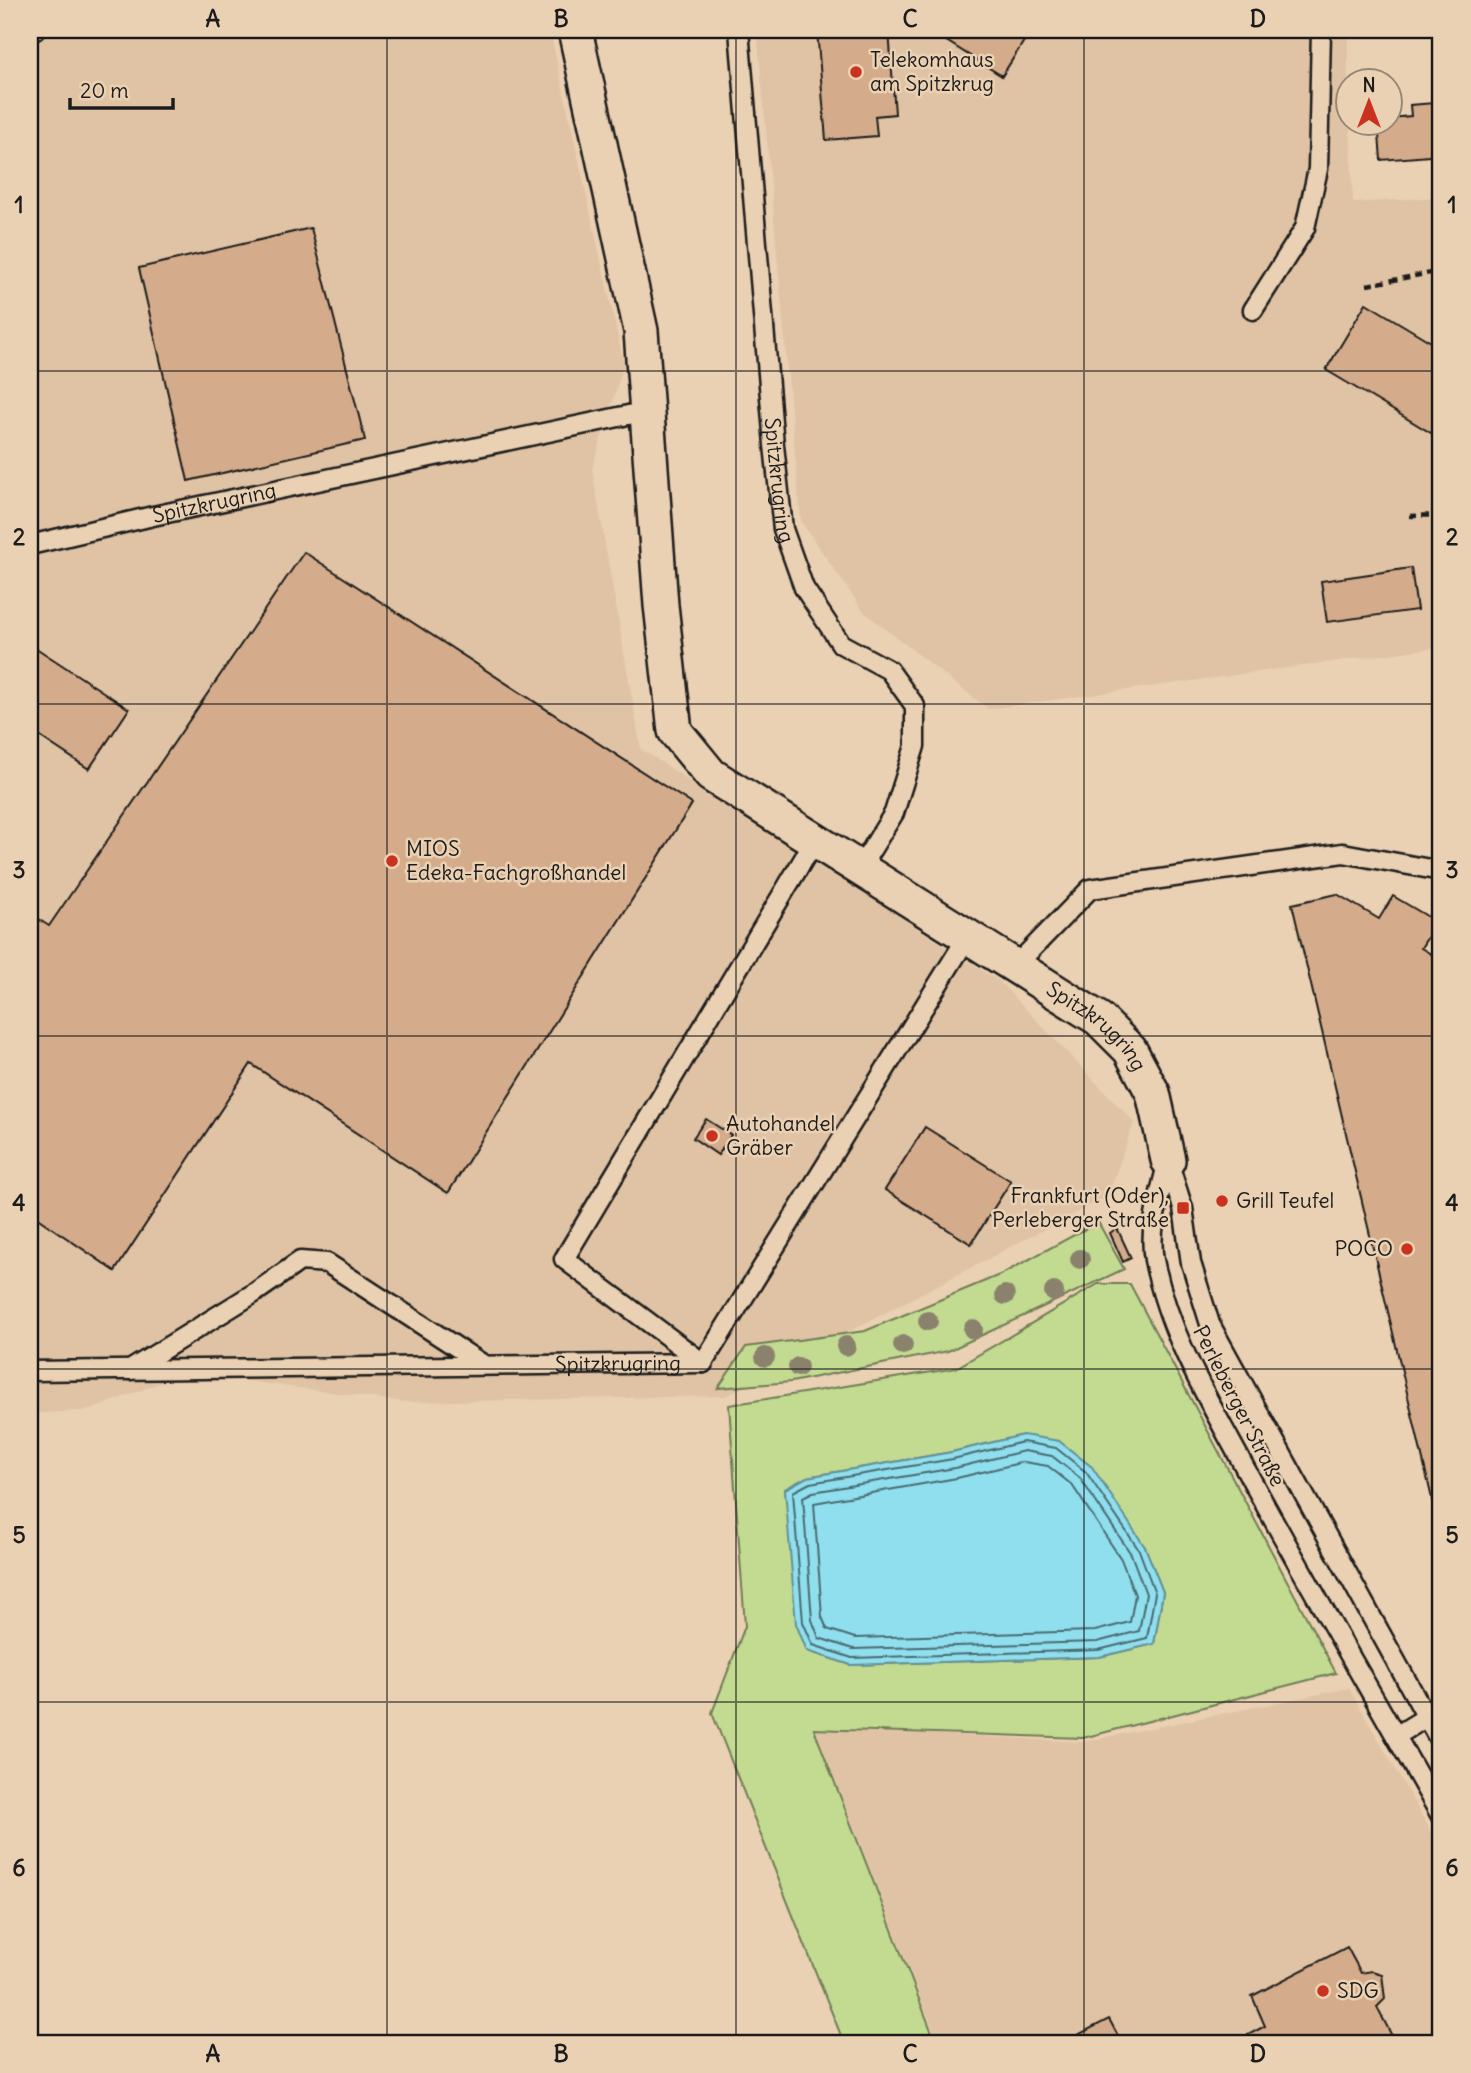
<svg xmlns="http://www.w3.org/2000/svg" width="1471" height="2073" viewBox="0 0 1471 2073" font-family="Delius,sans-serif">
<rect width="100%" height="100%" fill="#ebd1b3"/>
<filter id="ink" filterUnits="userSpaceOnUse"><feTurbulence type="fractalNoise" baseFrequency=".0143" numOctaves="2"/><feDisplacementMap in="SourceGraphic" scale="14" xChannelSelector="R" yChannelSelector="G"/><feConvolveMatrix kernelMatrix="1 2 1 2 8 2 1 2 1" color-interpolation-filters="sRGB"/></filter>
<g filter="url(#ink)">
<path fill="#e0c3a4" d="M30,30h520l74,334 -32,105 49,280 358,232 135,141 -26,74 -382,200 -322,6 -219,-29 -94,37 -61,4z
M757,30h591v92l2,1 3,80 88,-6v450l-453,62 -124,-97 -63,-90z
M1349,1688l92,161v194h-503l-123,-315 267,14z"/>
<path fill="#c2db91" stroke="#6f7c56" stroke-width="2" fill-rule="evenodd" d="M1098,1222l26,47 -176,82 -157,31 -73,6 28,-41 119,-16 137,-57z
M1098,1284h32l206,389 -253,65 -269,-9 122,314h-92l-132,-330 33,-87 -16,-221 227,-37zM1023,1435l122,112 18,45 -9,52 -55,13 -248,8 -44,-14 -22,-162 22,-12 145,-25z"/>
<path fill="#90dfee" stroke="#62919a" stroke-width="2" d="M1023,1435l36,6 33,26 53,80 18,45 -9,52 -55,13 -248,8 -44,-14 -11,-27 -11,-135 22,-12 145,-25z"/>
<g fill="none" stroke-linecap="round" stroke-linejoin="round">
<path stroke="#4a6a70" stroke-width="2" d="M1023,1442l33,6 30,24 53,78 16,43 -8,45 -49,12 -246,8 -39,-13 -10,-23 -10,-130 17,-9 143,-24z
M1024,1451l28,5 28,22 51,76 15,40 -7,37 -42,11 -244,7 -34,-11 -7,-18 -9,-123 10,-5 142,-24z
M1024,1462l24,4 24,19 49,74 14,36 -5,27 -35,9 -240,7 -28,-9 -5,-12 -8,-114 143,-25z"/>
</g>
<path fill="#d5ac8b" stroke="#1c1c1c" stroke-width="2" d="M817,30h72l6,84 -20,2 2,20 -51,4z
M929,30h102l-29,46z
M1434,103l1,11h6v41l-60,5 -3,-38h12v-4l21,-2 -1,-11z
M311,228l54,212 -177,41 -49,-213z
M1366,303l75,45v91l-115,-69z
M304,552l388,252 -244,389 -197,-129 -136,207 -85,-58v-299l19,12z
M1411,568l6,42 -90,12 -6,-41z
M30,644l99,65 -40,60 -59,-39z
M1337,894l42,25 14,-23 44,26 -16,26 20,12v577l-149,-633z
M706,1119l25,16 -13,20 -25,-17z
M925,1127l86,54 -40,63 -86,-54z
M1117,1228l14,30 -8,4 -13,-29z
M1347,1947l14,26 11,-2 10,3 3,25 -8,8 14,27 -17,9h-141l32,-17 -13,-30z
M1109,2019l13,24h-60z"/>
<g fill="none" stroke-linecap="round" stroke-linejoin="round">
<g stroke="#1c1c1c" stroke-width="23">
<g id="lane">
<path id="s1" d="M739,30l35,415 9,84 21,59 37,56 48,26 26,36v40l-21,67 -34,55"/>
<path d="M30,31l5,-1"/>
<path d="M1253,310l52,-82 13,-59 3,-139"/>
<path id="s2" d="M30,545l123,-29 494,-105"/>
<path d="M1015,966l75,-77 253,-36 98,18"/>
<path d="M1168,1160c-7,32 -20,67 -14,100 15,75 55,141 91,208 63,117 131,232 196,348"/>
<path d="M1168,1161l15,47 8,55 19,61 231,419"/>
<path d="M703,1363l-139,-104 251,-419"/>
<path d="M703,1363l265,-427"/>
<path d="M130,1370l126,-78 44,-31 27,2 157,102"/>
<path id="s3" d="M30,1371l673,-8"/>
<path d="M1396,1736l45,-28"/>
</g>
</g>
<g stroke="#1c1c1c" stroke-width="38">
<g id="street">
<path id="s4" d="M575,30l66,301 20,274 14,126 36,44 388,244 31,31 23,43 15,67"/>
</g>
</g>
<path stroke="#1c1c1c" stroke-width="4.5" stroke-dasharray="7 5" stroke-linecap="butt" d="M1367,285l74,-14
M1410,516l31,-1"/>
<use href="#lane" stroke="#ebd1b3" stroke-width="18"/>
<use href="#street" stroke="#ebd1b3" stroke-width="33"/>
</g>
<g fill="#8b826d">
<circle cx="1080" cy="1259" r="10"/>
<circle cx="1054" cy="1292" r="10"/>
<circle cx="1005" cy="1295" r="10"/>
<circle cx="928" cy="1321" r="10"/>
<circle cx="973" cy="1329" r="10"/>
<circle cx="903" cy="1345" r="10"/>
<circle cx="846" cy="1346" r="10"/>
<circle cx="765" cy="1357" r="10"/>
<circle cx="798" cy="1367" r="10"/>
</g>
</g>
<path fill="none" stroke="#1c1c1c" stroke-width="2" stroke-opacity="0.55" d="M387,30v2013M736,30v2013M1084,30v2013M30,371h1411M30,704h1411M30,1036h1411M30,1369h1411M30,1702h1411"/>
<g fill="#c8321e" stroke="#ebd1b3" stroke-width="2.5">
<circle cx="856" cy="72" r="7"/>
<circle cx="392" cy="861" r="7"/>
<circle cx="712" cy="1136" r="7"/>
<circle cx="1222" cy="1201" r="7"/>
<rect x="1176" y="1201" width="14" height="14" rx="3.5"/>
<circle cx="1407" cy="1249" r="7"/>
<circle cx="1323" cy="1991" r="7"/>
</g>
<g text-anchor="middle" stroke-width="5" stroke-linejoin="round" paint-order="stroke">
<g font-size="21" fill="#1c1c1c" stroke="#ebd1b3" text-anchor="start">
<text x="870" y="67">Telekomhaus<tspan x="870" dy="24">am Spitzkrug</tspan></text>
<text x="406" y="856">MIOS<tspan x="406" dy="24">Edeka-Fachgroßhandel</tspan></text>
<text x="726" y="1131">Autohandel<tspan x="726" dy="24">Gräber</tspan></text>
<text x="1169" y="1203" text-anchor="end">Frankfurt (Oder),<tspan x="1169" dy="24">Perleberger Straße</tspan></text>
<text x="1236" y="1208">Grill Teufel</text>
<text x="1393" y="1256" text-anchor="end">POCO</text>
<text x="1337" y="1998">SDG</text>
</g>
<g font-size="21" fill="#1c1c1c" stroke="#ebd1b3">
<text dy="7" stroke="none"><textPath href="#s1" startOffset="452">Spitzkrugring</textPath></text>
<text dy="7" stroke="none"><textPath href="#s2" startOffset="189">Spitzkrugring</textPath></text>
<text dy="7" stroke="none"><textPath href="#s4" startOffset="1228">Spitzkrugring</textPath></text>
<text dy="7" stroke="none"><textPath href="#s3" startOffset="588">Spitzkrugring</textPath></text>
<text transform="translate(1239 1406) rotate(63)" y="7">Perleberger Straße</text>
</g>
</g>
<rect width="1471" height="2073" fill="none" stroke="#ebd1b3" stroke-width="77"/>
<g transform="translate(1369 102)"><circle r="33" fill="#ebd1b3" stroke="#988977" stroke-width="2"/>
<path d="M0-5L12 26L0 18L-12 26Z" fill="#c8321e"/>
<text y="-10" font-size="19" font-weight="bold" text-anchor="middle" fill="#1c1c1c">N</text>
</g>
<path d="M70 98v10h103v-10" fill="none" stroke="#1c1c1c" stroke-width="3.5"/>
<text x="80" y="98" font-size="21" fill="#1c1c1c" stroke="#ebd1b3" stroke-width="5" paint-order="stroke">20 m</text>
<rect x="38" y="38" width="1394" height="1997" fill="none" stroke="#1c1c1c" stroke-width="2.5"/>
<g font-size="23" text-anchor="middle" font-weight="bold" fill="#1c1c1c">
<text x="213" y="27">A</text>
<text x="561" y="27">B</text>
<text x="910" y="27">C</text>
<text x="1258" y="27">D</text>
<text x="19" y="213">1</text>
<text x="1452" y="213">1</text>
<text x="19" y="545">2</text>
<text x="1452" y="545">2</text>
<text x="19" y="878">3</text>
<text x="1452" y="878">3</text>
<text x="19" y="1211">4</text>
<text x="1452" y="1211">4</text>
<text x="19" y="1543">5</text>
<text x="1452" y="1543">5</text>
<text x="19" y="1876">6</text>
<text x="1452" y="1876">6</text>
<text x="213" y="2062">A</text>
<text x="561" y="2062">B</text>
<text x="910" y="2062">C</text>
<text x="1258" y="2062">D</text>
</g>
</svg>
